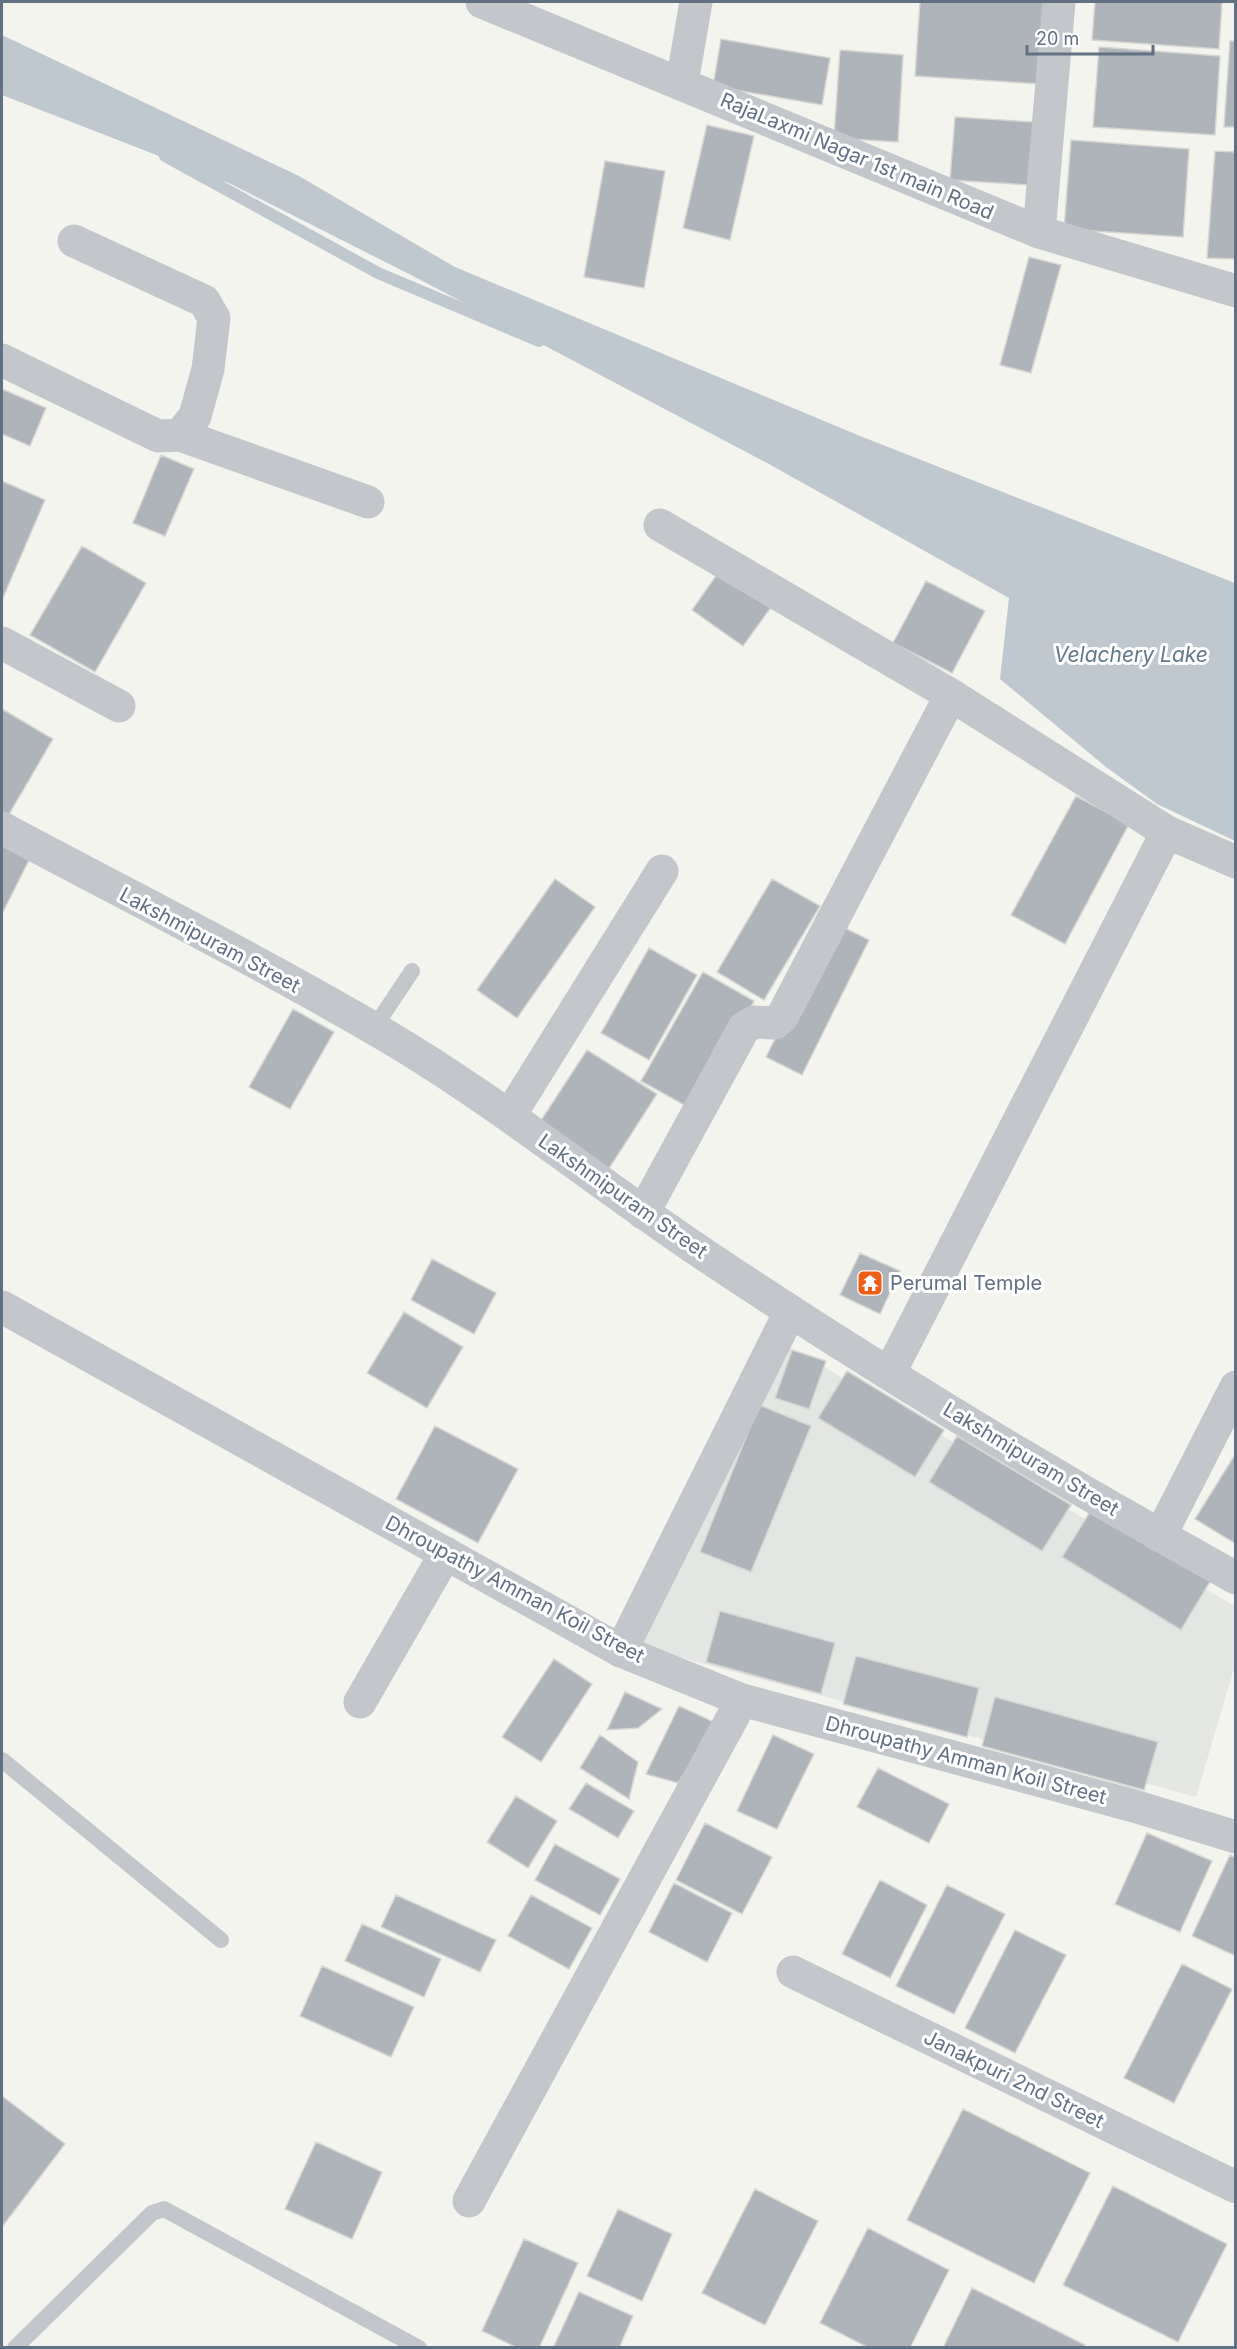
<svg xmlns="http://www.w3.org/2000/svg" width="1237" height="2349" viewBox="0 0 1237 2349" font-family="Inter,sans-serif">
<rect width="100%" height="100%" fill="#f4f4ef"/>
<path fill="#e4e6e3" d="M786,1345l449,261v59l-39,132 -583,-158z"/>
<path fill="#bec8ce" d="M2,35l297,141 156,91 405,169 375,147v258l-78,-37 -51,-37 -106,-88 9,-81 -242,-135 -352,-186 -184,-93 -229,-89z"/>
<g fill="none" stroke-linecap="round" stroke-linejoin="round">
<path stroke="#bec8ce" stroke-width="12" d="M165,156l213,117 161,68"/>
</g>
<path fill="#aeb4ba" stroke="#d5d5d2" stroke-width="1.5" d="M920,2h126l-5,82 -126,-8z
M1095,2h127l-3,47 -127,-9z
M721,39l109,19 -8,47 -109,-19z
M1230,41h6v86h-12z
M1099,47l121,9 -5,79 -122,-8z
M840,50l63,5 -5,87 -64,-4z
M955,117l78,5 -4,63 -79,-5z
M707,125l47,11 -24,104 -47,-12z
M1071,140l118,9 -6,88 -119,-8z
M1215,151l21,1v107l-29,-1z
M605,161l60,10 -21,117 -60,-11z
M1029,257l32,8 -30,108 -31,-8z
M2,389l44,19 -16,38 -28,-12z
M161,455l33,14 -29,67 -32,-13z
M2,481l43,19 -43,100z
M82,546l64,37 -51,89 -65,-37z
M720,570l52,36 -29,40 -51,-36z
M926,581l59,30 -33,62 -59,-30z
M2,709l51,30 -45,77 -6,-3z
M1076,796l53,28 -64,120 -54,-29z
M2,844l28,14 -28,56z
M555,879l40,28 -78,111 -40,-28z
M772,879l48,27 -56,94 -47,-28z
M833,922l36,18 -67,135 -36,-18z
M649,948l48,27 -48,85 -48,-27z
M703,972l51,29 -61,109 -52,-29z
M293,1009l41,23 -44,77 -41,-22z
M587,1050l70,44 -49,76 -70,-45z
M860,1253l40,18 -20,43 -40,-19z
M432,1259l64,34 -22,41 -63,-34z
M404,1312l59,35 -36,61 -60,-35z
M792,1350l34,11 -17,48 -34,-11z
M847,1371l97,59 -29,47 -97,-59z
M759,1405l52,21 -60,146 -51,-20z
M435,1426l83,43 -40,74 -82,-44z
M957,1436l114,69 -29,46 -113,-69z
M1236,1453v91l-41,-25z
M1093,1507l118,73 -30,50 -119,-73z
M720,1611l115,32 -14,51 -115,-32z
M856,1656l123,32 -12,49 -124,-33z
M554,1659l38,25 -51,78 -39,-25z
M625,1692l37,17 -24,19 -31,2z
M995,1697l163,45 -14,48 -162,-44z
M679,1706l37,17 -38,60 -32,-9z
M600,1735l38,27 -9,37 -49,-31z
M773,1735l41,19 -37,75 -40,-18z
M878,1768l71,36 -20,39 -72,-36z
M586,1783l48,28 -16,27 -49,-29z
M516,1796l41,25 -29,47 -41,-26z
M705,1823l67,34 -30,57 -66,-34z
M1147,1833l65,28 -32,71 -65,-28z
M555,1844l65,35 -20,36 -65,-35z
M1230,1855l6,3v98l-44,-20z
M880,1880l47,25 -37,73 -48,-24z
M674,1883l58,30 -25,49 -58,-30z
M947,1885l58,29 -51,100 -58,-28z
M396,1895l100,45 -16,32 -99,-45z
M531,1895l61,33 -23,41 -61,-33z
M362,1924l79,35 -17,38 -79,-36z
M1015,1930l51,25 -51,98 -50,-25z
M1182,1964l50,25 -58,114 -50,-25z
M322,1966l92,41 -23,50 -91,-41z
M2,2096l63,48 -63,83z
M963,2109l127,64 -56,110 -127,-63z
M316,2142l66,30 -30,67 -67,-30z
M1113,2186l114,58 -49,98 -115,-57z
M755,2189l63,32 -53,104 -63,-32z
M618,2209l54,25 -30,67 -55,-25z
M868,2228l81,42 -39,78h-41l-49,-25z
M524,2239l54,24 -39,85h-21l-36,-17z
M972,2288l113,57 -1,3h-141z
M579,2292l54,24 -14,32h-66z"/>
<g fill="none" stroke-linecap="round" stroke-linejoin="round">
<path stroke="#c3c6ca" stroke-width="16" d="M374,1028l38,-57
M2,1760l219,180
M15,2348l137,-135 12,-4 255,139"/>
<path stroke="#c3c6ca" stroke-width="33" d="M482,2l557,230 197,59
M682,83l14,-81
M1039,232l20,-230
M2,360l156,76 22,-1 15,-19 13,-47 6,-51 -10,-17 -130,-60
M180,435l188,67
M660,525l291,170 216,137 69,30
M2,643l117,63
M2,828c123,66 249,129 371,200 115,66 219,151 329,225 173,116 352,224 534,325
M510,1115l152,-244
M643,1213l101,-185 10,-6 21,1 7,-6 169,-322
M889,1374l278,-542
M1160,1536l76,-149
M621,1651l169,-339
M360,1702l86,-149
M793,1972l443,215
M469,2201l273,-501"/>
<path stroke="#c3c6ca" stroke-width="33" d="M2,1307l619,344 121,49 392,106 102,31"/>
</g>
<defs>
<g id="temple-square" transform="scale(1.35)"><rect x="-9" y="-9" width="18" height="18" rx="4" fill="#ee5e15" stroke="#fff"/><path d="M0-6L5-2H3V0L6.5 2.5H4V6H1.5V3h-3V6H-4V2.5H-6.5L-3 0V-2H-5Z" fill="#fff"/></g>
</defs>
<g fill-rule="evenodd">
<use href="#temple-square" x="870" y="1283"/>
</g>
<g text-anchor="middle" stroke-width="6" stroke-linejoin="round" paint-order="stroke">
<g font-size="20" fill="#617083" stroke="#fff">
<text transform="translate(857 156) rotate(23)" y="7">RajaLaxmi Nagar 1st main Road</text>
<text transform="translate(210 940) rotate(28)" y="7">Lakshmipuram Street</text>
<text transform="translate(623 1196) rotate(35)" y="7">Lakshmipuram Street</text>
<text transform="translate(1031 1459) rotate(31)" y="7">Lakshmipuram Street</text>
<text transform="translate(515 1589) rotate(28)" y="7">Dhroupathy Amman Koil Street</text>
<text transform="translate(966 1760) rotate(15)" y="7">Dhroupathy Amman Koil Street</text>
<text transform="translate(1014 2079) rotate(26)" y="7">Janakpuri 2nd Street</text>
</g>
<g font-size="20" fill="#617083" stroke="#fff" text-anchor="start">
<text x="890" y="1290">Perumal Temple</text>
</g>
<g font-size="21" font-style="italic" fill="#617987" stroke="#fff">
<text x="1131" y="662">Velachery Lake</text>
</g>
</g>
<rect width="1237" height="2349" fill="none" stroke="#617083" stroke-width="6"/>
<path d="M1027 45v9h126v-9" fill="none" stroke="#617083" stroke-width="3"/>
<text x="1036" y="45" font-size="18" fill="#617083" stroke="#ffffff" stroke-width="4.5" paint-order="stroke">20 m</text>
</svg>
